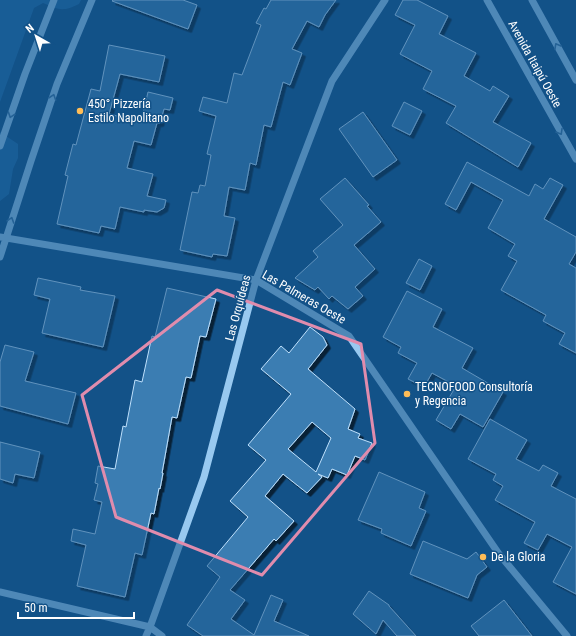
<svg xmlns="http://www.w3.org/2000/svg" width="576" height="636" viewBox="0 0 576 636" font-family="'Roboto Condensed',sans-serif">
<defs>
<filter id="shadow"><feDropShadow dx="3.5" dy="3.5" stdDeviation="0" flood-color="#0009"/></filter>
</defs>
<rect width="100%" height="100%" fill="#135288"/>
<path fill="#216ba7" d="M0,0h81l-2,4c-16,8 -20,6 -36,-1l-9,5 -34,94z
M0,132l18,12v14l-5,11 -4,25 -9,7z"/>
<path fill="#3b7db2" stroke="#bee0fc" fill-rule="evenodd" filter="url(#shadow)" d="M113,0h70l14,5 -9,24 -76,-28z
M271,0h65l-11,15 -6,12 -12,-6 -15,28 10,4 -12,32 -7,-3 -12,45 -7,-2 -8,40 -6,-2 -5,27 -16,-3 -5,29 11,2 -8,38 -14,-2 -1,3 -32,-7 12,-58 6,1 2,-8 5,1 6,-31 -4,-1 9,-38 -17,-5 4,-14 24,6 7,-30 8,2 19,-50 -5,-2 8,-15 2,1z
M403,0h14l31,16 -9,18 37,19 -12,23 26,15 3,-5 16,10 -16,26 38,21 -13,24 -72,-44 10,-17 -33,-17 9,-18 -32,-17 15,-29 -20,-10z
M109,45l56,11 -6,26 -39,-8 -11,40 32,8 7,-30 25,6 -3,12 -6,-1 -4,14h-3l-6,22 -17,-4 -7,27 26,6 -6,22 19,4 -2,8 -7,4 -13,-2v2l-24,-5 -5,22 -14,-3 -2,7 -42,-9 11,-48 -3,-1 8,-31 3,1 15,-56 9,2z
M404,102l18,9 -12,24 -18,-9z
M363,112l34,48 -24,17 -34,-48z
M467,162l62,34 6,-12 8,5 7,-11 13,7 -19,34 32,18v15l-7,12 7,4v85l-17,-9 6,-11 -22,-12 3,-6 -45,-25 16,-29 -9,-5 7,-12 -27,-16 15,-28 -32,-18 -15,28 -11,-6z
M345,178l24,27 -2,1 14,16 -27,23 21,24 -20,18 8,9 -15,13 -16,-13 -3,3 -11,-12 -3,3 -20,-12 23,-21 -5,-6 30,-26 -23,-26z
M419,259l13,7 -12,24 -14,-7z
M38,278l43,9 -1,3 35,6 -12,51 -61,-14 8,-34 -16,-4z
M167,288l49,11 -10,38 -6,-1 -9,42 -5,-1 -9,41 -5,-1 -10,56h1l-3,16 -1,-1 -5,26 -3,-1 -9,42 -7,-2 -10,44 -48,-11 9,-41 -15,-4 2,-12 22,5 7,-32 -8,-2 4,-16 -3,-1 3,-17 17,3 8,-43 3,1 9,-47 7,2 10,-46 3,1z
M407,291l35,18 -9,18 40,21 -11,20 41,24 -20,35 -23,-13 -9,15 -15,-9 20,-34 -24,-13 -8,14 -16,-8 9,-16 -19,-10 3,-6 -18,-10z
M310,327l13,10 4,8 -19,24 47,40 -7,20 12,5 -2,4 14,5 -7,17 -10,-4 -8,19 -15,-6 -4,9 -10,-4 4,3 -15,16 -24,-19 -18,22 29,25 -18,20 -2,-2 -44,51 15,10 -14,19 23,16 17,-40 12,5 -9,21 35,15h-106l-16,-11 33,-48 -13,-11 41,-49 -18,-16 36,-41 -18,-15 43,-51 -30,-25 20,-23 8,7zM312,422l19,16 -15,34 -28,-23z
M5,345l29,7 -9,29 51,12 -8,31 -68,-18v-44z
M490,419l37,21 -11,19 23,12 4,-6 15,8 -7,13 25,13v95l-23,-12 19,-35 -25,-13 -9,16 -14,-7 11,-21 -40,-22 8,-14 -10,-6 3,-6 -28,-15z
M0,442l40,10 -6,26 -19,-4 -2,9 -13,-4z
M379,472l46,20 -6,16 7,3 -15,35 -30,-13 1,-4 -24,-9z
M423,541l44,18 9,-7 11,15 -10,8 -9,23 -58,-24z
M369,591l20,14v1l27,30h-19l-14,-16 -7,14 -23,-20z
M504,600l28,36h-53l-8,-10z"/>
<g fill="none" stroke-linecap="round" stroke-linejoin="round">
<path stroke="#98c9f0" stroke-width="7" d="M487,0l89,159
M532,0l44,80
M0,146l25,-72 29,-74
M0,237l256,43 93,56 150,218 68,82
M0,257l31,-96 26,-77 35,-84
M0,592l150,35 12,9
M146,636l4,-9 54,-150 52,-197 76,-199 53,-81"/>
</g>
<defs><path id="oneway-chevron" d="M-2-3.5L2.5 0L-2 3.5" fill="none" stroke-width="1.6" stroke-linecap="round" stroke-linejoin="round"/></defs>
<g stroke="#3b76a7">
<use href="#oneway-chevron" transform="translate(557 46) rotate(-119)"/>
<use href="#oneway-chevron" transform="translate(53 97) rotate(-71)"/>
<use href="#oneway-chevron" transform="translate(11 115) rotate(109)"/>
<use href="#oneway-chevron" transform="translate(560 132) rotate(60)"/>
<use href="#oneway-chevron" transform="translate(11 220) rotate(-72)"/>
</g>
<path d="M0 0H576V636H0ZM217,290l144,54 14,99 -113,132 -146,-58 -34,-122z" fill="#135288" fill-opacity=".55" fill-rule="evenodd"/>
<path fill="none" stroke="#e08cad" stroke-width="3" stroke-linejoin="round" d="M217,290l144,54 14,99 -113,132 -146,-58 -34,-122z"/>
<g fill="#ffbd57" stroke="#135288" stroke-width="1.5">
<circle cx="80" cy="111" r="4"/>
<circle cx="407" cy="394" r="4"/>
<circle cx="483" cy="557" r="4"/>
</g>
<g text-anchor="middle" stroke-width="3" stroke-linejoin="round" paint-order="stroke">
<g font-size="12" fill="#fff" stroke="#135288">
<text transform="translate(535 64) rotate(61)" y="4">Avenida Itaipú Oeste</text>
<text transform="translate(304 297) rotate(30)" y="4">Las Palmeras Oeste</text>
<text transform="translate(238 308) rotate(-75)" y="4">Las Orquídeas</text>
</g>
<g font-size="12" fill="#fff" stroke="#135288" text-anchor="start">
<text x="88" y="108">450° Pizzería<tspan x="88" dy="14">Estilo Napolitano</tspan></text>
<text x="415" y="391">TECNOFOOD Consultoría<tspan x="415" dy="14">y Regencia</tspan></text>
<text x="491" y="561">De la Gloria</text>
</g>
</g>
<g transform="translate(36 36) rotate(321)" stroke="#135288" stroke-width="3" paint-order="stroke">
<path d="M0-3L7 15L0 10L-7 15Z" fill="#ffffff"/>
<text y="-6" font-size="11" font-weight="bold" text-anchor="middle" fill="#ffffff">N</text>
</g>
<path d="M18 612v6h116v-6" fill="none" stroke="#ffffff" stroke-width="2"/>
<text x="24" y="612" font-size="12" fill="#ffffff" stroke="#135288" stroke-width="3" paint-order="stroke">50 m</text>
</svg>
